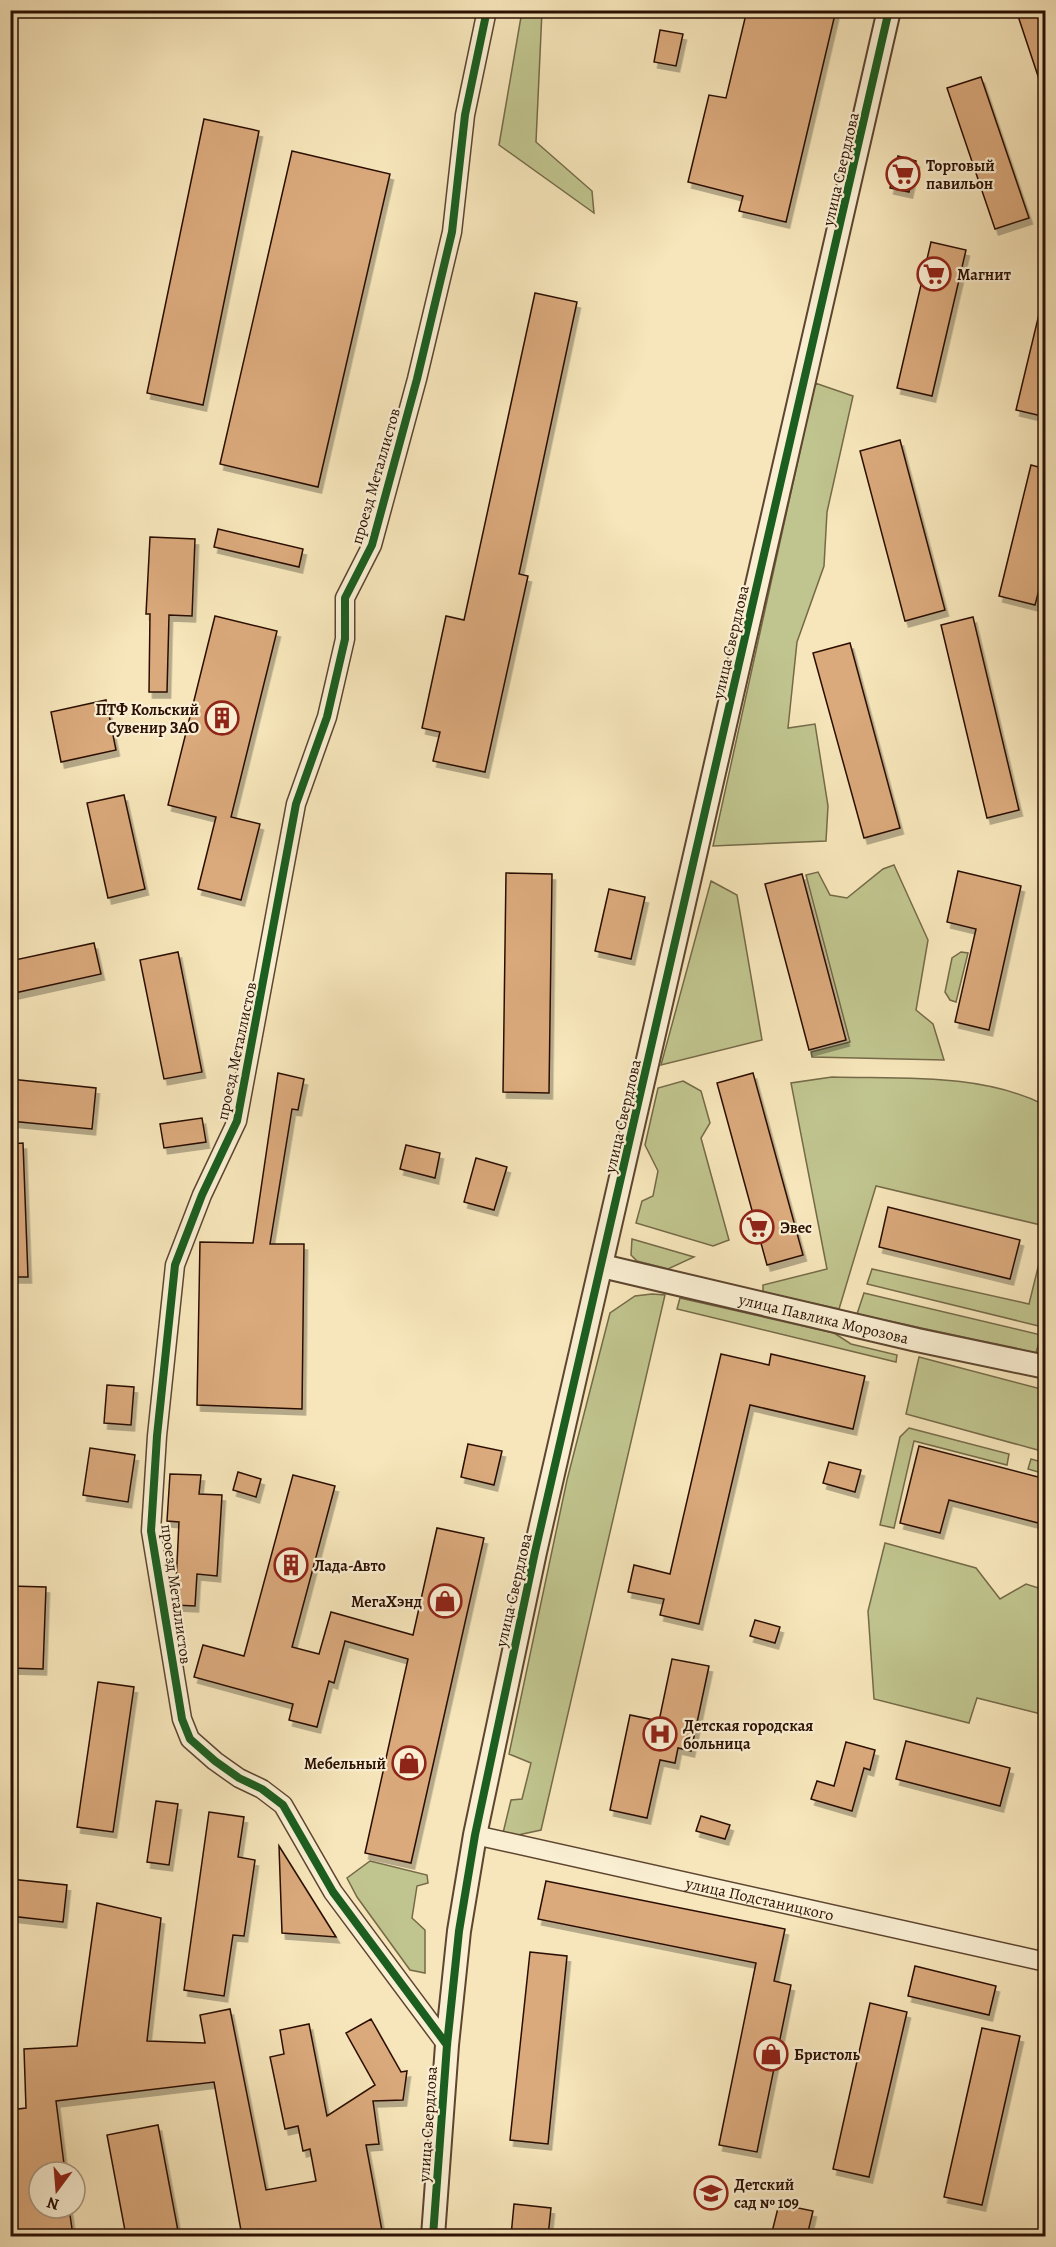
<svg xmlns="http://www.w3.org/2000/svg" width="1056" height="2247" viewBox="0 0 1056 2247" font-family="Alegreya,serif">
<defs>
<filter id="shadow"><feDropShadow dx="3.5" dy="6" stdDeviation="0" flood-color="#0004"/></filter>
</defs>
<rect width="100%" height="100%" fill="#f7e6bb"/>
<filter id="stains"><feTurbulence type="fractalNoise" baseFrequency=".00333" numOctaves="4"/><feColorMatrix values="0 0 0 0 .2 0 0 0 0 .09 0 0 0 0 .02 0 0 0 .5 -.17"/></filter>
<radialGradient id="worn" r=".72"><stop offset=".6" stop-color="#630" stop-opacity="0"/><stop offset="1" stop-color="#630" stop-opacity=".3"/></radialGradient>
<path fill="#c0c48e" stroke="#756a48" stroke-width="1.5" d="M522,11h20l-6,131 56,49 2,22 -95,-68z
M815,383l38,13 -26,116 -3,54 -27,76 -9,86 27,-4 13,82 -2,35 -113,5z
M894,865l34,75 -12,70 17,14 11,36 -132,-3 -1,-5 39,-10 -44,-167 12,-3 12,23 17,3 36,-29z
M711,881l26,14 25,145 -101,25z
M961,952l7,1 -12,49 -6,-2 -5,-8 7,-34z
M832,1077c71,2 149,-4 213,28v121l-169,-40 -37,123 -76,-17v-7l64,-16 -36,-186z
M683,1081l18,10 9,32 -9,15 28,102 -16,6 -77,-23 6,-22 11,-5 5,-25 -13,-26 13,-57z
M632,1239l62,18 -26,12 -31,-8 -6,-6z
M1045,1239l1,75 -3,13 -176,-43 5,-15 157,35z
M864,1293l177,42 -5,18 -179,-39z
M652,1294l13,1 -124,535 -32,7 -6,-4 8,-33 11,-1 9,-36 -22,-9 58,-274 43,-167 25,-17z
M680,1298l154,35 17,11 46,11 -1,7 -219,-53z
M919,1357l126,33v62l-139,-38z
M909,1428l100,26 -2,11 -93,-24 -20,87 -14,-3 20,-88z
M1031,1459l14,4v11l-17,-5z
M885,1543l91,25 24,31 26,-15 19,6v125l-68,-17 -8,25 -95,-24 -6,-88z
M370,1861l57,14 1,8 -11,3 -5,32 13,12v43l-15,-3 -53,-73 -10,-19z"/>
<path fill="#daa97c" stroke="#2a0f02" stroke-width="1.5" filter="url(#shadow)" d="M747,10h89l-50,212 -47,-11 4,-15 -55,-14 21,-87 17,3z
M1016,10h30v80l-3,1z
M660,30l23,4 -7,32 -22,-4z
M981,77l48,141 -34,11 -48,-141z
M204,119l55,12 -56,274 -56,-12z
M292,151l98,23 -72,313 -98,-23z
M898,156l18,5 -7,31 -19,-4z
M931,242l35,8 -34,146 -35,-8z
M535,293l42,9 -58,272 9,2 -43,196 -52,-11 7,-29 -18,-4 24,-112 18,4z
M1040,310h6v107l-30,-7z
M900,440l45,170 -40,11 -45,-170z
M1031,465l15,4v94l-11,42 -36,-9z
M218,529l85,20 -4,18 -85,-20z
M150,537l45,2 -3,77 -23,-1 -2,77h-18l1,-78h-4z
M215,616l62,15 -46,186 29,7 -19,76 -43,-11 18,-72 -48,-12z
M973,617l46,193 -32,8 -46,-193z
M850,643l50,185 -36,10 -51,-185z
M106,700l10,50 -55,12 -10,-50z
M124,795l21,94 -37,9 -21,-95z
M958,871l63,15 -32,144 -34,-8 21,-93 -29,-7z
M506,873l46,1 -3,219 -46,-1z
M802,874l44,166 -37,10 -44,-166z
M609,889l36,8 -14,62 -36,-8z
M94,943l7,31 -91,20v-33z
M178,952l24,120 -38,7 -24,-119z
M278,1073l26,6 -6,31 -6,-1 -22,135h34l-2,165 -105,-4 3,-163 53,1z
M753,1073l50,182 -36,10 -50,-182z
M10,1079l86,9 -4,41 -82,-8z
M202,1118l4,24 -42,6 -4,-24z
M23,1143l5,134h-18v-133z
M406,1145l34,8 -5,25 -35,-9z
M476,1158l31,9 -13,43 -30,-8z
M888,1207l132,33 -10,39 -131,-32z
M721,1354l48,11 2,-11 94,22 -12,53 -103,-24 -51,219 -39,-9 4,-16 -36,-7 6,-27 36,9z
M107,1385l27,2 -3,38 -27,-2z
M468,1444l34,7 -8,34 -33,-8z
M919,1446l127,33v46l-97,-25 -9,33 -40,-10z
M90,1448l45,7 -7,47 -45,-7z
M829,1462l32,8 -6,22 -32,-9z
M238,1472l23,7 -5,18 -23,-7z
M170,1474l31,1 -2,19 23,1 -5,81 -20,-2 -2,32 -20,-1 4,-83 -12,-1z
M293,1475l42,11 -43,161 27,7 12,-42 82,23 24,-107 47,10 -73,325 -46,-10 43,-194 -63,-18 -11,42 -5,-2 -12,46 -28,-7 4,-16 -99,-27 9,-32 41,11z
M10,1586l36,1 -3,82 -33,-1z
M755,1620l25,7 -5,16 -25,-7z
M672,1659l37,7 -18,85 -13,-3 -3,15 -15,-3 -13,58 -37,-8 20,-95 29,6z
M98,1682l36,5 -21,145 -36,-5z
M906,1741l104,27 -10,38 -104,-27z
M846,1742l29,8 -5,20 -6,-2 -12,43 -41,-12 6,-18 17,5z
M156,1801l22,3 -9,61 -22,-3z
M209,1812l35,5 -6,40 17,3 -11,76 -11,-1 -9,61 -40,-6z
M701,1816l29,9 -5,14 -29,-8z
M279,1846l57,91 -54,-4z
M10,1879l57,6 -4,37 -53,-6z
M546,1881l239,48 -11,52 17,4 -34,167 -38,-7 37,-182 -218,-44z
M97,1903l64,15 -14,123 58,2 -5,-28 30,-6 36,181 50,-9 -6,-32 -7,2 -5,-25 -13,3 -15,-72 14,-3 -4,-24 29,-6 18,92 48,-31 -29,-52 25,-14 30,53 6,-1 -4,29 -30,1 6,43 -13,1 17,91h-141l-28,-154 -158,19 9,71h-26v36h30l4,28h-63v-126l16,-2 -2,-59 53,-3z
M530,1952l37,4 -19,188 -38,-4z
M915,1966l81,20 -7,29 -81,-19z
M870,2003l37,9 -38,165 -36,-8z
M982,2028l38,8 -38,169 -38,-8z
M158,2125l21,111h-53l-19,-101z
M514,2204l37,4 -3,28h-37z
M779,2204l34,7 -6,25h-36z"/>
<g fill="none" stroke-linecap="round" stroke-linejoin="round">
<g stroke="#5d4530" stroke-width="21">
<g id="minor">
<path id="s1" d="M475,1835l571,127"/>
<path d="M447,2045l-114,-153 -50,-87 -21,-16 -23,-11 -24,-17 -25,-22 -8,-20 -31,-188 6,-95 18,-171 27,-70 35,-74 59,-317 31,-87 18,-78v-41l27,-53 45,-166 35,-147 13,-117 22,-105"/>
</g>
</g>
<g stroke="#5d4530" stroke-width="26">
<g id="tertiary">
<path id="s2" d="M602,1266l315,74 129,27"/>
<path d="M433,2236l14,-191 12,-114 16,-96 60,-283 354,-1542"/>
</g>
</g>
<use href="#minor" stroke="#faefd3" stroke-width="18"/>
<use href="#tertiary" stroke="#faefd3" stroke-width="22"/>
<g stroke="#faefd3" stroke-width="11">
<path id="cycleway" d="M447,2045l-114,-153 -50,-87 -21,-16 -23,-11 -24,-17 -25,-22 -8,-20 -31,-188 6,-95 18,-171 27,-70 35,-74 59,-317 31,-87 18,-78v-41l27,-53 45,-166 35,-147 13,-117 22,-105
M433,2236l14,-191 12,-114 16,-96 60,-283 354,-1542"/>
</g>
<use href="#cycleway" stroke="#1b5e20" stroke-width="8"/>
</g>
<defs>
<g id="supermarket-ring" transform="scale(1.725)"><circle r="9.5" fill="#faefd3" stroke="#8f2418" stroke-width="1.5"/><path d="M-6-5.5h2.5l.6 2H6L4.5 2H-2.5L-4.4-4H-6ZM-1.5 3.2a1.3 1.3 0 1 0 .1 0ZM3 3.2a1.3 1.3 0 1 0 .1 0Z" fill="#8f2418"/></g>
<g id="building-ring" transform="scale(1.725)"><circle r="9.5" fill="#faefd3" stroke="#8f2418" stroke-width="1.5"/><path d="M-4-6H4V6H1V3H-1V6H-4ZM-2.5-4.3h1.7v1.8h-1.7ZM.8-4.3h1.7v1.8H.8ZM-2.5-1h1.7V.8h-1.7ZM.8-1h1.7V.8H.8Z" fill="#8f2418"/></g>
<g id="shop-ring" transform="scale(1.725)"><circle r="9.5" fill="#faefd3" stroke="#8f2418" stroke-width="1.5"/><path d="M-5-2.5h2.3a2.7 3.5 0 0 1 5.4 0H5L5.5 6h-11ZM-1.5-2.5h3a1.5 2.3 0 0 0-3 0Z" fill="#8f2418"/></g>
<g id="hospital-ring" transform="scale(1.725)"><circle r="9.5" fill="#faefd3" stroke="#8f2418" stroke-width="1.5"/><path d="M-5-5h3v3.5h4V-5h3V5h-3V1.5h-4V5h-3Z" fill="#8f2418"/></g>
<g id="school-ring" transform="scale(1.725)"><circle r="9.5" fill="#faefd3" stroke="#8f2418" stroke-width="1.5"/><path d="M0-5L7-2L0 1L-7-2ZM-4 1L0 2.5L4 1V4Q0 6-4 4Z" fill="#8f2418"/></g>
</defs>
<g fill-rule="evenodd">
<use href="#supermarket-ring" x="903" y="174"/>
<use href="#supermarket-ring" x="934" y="274"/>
<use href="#building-ring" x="222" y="718"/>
<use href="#supermarket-ring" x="757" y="1227"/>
<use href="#building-ring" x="291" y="1565"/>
<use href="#shop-ring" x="445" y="1601"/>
<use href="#hospital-ring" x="660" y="1734"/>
<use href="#shop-ring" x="409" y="1763"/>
<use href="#shop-ring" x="771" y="2054"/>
<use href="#school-ring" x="711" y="2193"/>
</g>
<g text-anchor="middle" stroke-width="4.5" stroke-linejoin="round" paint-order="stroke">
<g font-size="16" font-weight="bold" fill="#2a0f02" stroke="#faefd3" text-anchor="start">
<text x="926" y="171">Торговый<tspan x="926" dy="18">павильон</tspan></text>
<text x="957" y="280">Магнит</text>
<text x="199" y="715" text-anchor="end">ПТФ Кольский<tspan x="199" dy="18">Сувенир ЗАО</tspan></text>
<text x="780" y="1233">Эвес</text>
<text x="314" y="1571">Лада-Авто</text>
<text x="422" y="1607" text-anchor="end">МегаХэнд</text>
<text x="683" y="1731">Детская городская<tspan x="683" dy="18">больница</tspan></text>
<text x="386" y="1769" text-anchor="end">Мебельный</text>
<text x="794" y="2060">Бристоль</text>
<text x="734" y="2190">Детский<tspan x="734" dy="18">сад № 109</tspan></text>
</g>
<g font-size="16" fill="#2a0f02" stroke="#faefd3">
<text transform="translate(840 169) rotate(-77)" y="6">улица Свердлова</text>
<text transform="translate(375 476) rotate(-74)" y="6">проезд Металлистов</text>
<text transform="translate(730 642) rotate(-77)" y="6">улица Свердлова</text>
<text transform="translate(236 1051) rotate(-78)" y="6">проезд Металлистов</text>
<text transform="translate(622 1116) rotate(-77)" y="6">улица Свердлова</text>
<text dy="6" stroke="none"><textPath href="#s2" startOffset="228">улица Павлика Морозова</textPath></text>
<text transform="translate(513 1590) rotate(-77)" y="6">улица Свердлова</text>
<text transform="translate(177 1594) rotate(82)" y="6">проезд Металлистов</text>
<text dy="6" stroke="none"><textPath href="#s1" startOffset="292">улица Подстаницкого</textPath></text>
<text transform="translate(427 2124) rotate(-86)" y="6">улица Свердлова</text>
</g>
</g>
<rect width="1056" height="2247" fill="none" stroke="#f7e6bb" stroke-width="36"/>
<rect x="12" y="12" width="1032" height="2223" fill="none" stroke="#2a0f02" stroke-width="3"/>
<rect x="18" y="18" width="1020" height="2211" fill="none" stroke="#2a0f02" stroke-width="1.5"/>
<g transform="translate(57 2190) rotate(196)"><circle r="28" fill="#faefd3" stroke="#a7957f" stroke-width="1.5"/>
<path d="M0-4.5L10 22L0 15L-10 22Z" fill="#8f2418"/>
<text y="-9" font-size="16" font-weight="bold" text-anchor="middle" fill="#2a0f02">N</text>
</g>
<rect width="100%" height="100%" filter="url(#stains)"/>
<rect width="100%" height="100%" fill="url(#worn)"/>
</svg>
